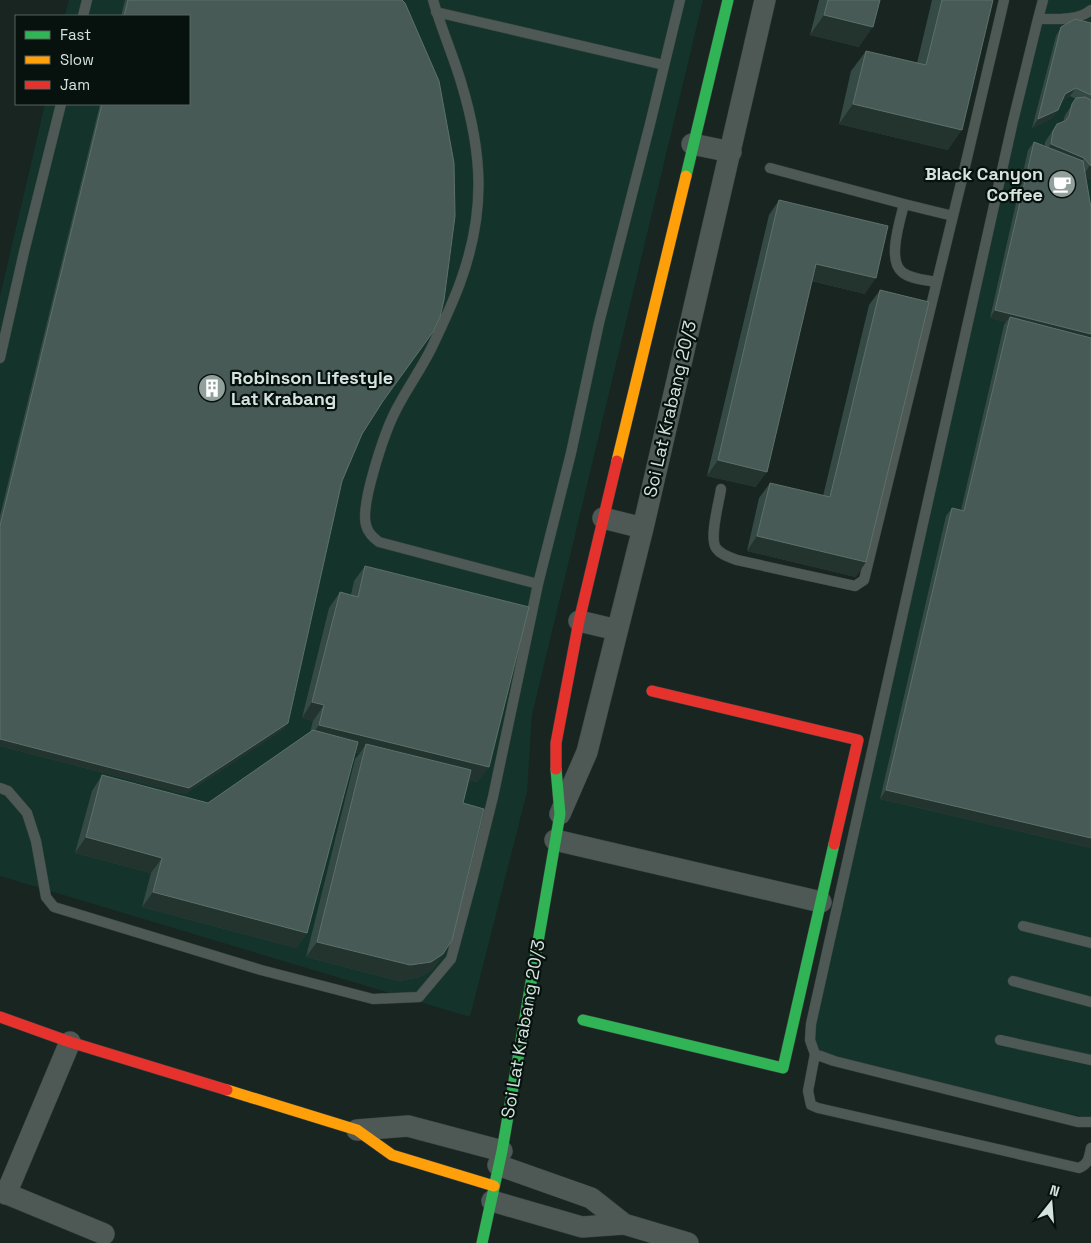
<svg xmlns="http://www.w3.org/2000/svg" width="1091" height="1243" viewBox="0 0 1091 1243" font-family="'Space Grotesk',sans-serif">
<rect width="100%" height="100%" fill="#182521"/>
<path fill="#13332b" d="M69,0h634l-171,715 -5,77 -57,225 -470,-141v-580l45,-192h144v-88h-124z
M1038,0h53v1119l-280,-67 -5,-3z"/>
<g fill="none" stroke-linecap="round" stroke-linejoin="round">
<g stroke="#36413d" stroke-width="11">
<path id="lane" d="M433,0c8,28 20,55 28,82 22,72 25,130 -1,201 -8,22 -19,45 -29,66 -11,22 -25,41 -36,63 -10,20 -35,92 -29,113 2,8 7,12 13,17l159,42
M1091,10c-13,11 -37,9 -53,9l-25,102 -202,903 -1,16 5,14 19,7 244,61h13
M436,12l228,53
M83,16l4,-16
M1038,19l5,-19
M770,168l134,36
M936,282c-10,-2 -26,-3 -34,-10 -15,-12 -2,-51 2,-68l49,12
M0,358l24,-106 37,-148
M721,489c-2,14 -12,48 -5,59 5,7 13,9 21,12l118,26 9,-6 99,-405 41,-175
M0,788l8,3 19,22 9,28 10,56 8,10 207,63 112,29 46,-2 32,-38 22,-82 20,-80 45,-213 33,-131 28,-130 51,-199 30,-124
M1023,926l68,17
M1013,981l78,21
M1000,1040l91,20
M815,1054l-7,37 3,14 7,3 261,60c10,-4 10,-11 12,-20"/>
</g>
<g stroke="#36413d" stroke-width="22">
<path id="street" d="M692,144l39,8
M603,518l40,10
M579,621l38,9
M560,814l27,-62 56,-224 122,-528
M555,840l266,62
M357,1130l51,-4 94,25
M498,1165l93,33 33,26
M0,1191l104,43
M6,1194l64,-152
M492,1201l90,26 42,-3 64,19"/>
</g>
<g stroke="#36413d" stroke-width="12">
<path id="fast" d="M686,176l42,-176
M583,1020l200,48 51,-224
M482,1243l20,-92 58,-337 -4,-45"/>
</g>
<g stroke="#36413d" stroke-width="12">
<path id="slow" d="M617,461l69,-285
M227,1090l130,40 35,25 102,31"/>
</g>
<g stroke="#36413d" stroke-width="12">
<path id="jam" d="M652,691l206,49 -24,104
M556,769v-26l23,-122 38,-160
M0,1017l70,25 157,48"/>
</g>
<use href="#lane" stroke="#4e5955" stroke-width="10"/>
<use href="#street" stroke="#4e5955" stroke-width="21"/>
<use href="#fast" stroke="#30b455" stroke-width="11"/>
<use href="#slow" stroke="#ff9f0a" stroke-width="11"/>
<use href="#jam" stroke="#e5322d" stroke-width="11"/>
</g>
<path fill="#364a45" d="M125,0h277l-20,403 -20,31 -20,47 -58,248 -99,65 -185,-48v-230l100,-412h89v-88h-68z
M819,0h61l-21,47 -49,-12z
M932,0h61l-45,150 -109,-26 12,-53 15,-20 51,12z
M1091,23v155l-1,1 -5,-2 6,31v640l-211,-49 66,-283 6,-8 9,2 43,-185 2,-3 -16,-4 38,-168 6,-8 11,4v-4l12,-18 6,-2 2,-7 11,-16 -6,-3 -8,5 -4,9 -6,8 -20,10 24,-92 5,-9z
M779,200l86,94 -53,-13 -56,206 -49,-11 62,-261z
M880,290l-24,287 -109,-26 12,-53 11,-15 53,13 46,-191z
M365,566l113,216 -9,-2 -6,23 -20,151 -10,15 -13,8 -21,4 -93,-24 49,-198 5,-6 -5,-1 -48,181 -11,15 -154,-41 9,-34 -76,-20 17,-62 10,-16 106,28 102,-71 3,-11 -11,-3 27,-110 11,-16 11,3 3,-14z"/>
<path fill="#23342f" d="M824,15l49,12 -14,20 -49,-12z
M1076,88l-6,8 -10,6 5,-8z
M853,104l109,26 -14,20 -109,-26z
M1058,110l-6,8 -20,10 6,-9z
M1051,144l33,14 -7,11 -34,-14z
M1090,165l1,1v12l-1,1 -7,-3z
M816,264l60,14 -11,16 -60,-15z
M995,310l96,24v10l-81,-27 -4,5 -16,-4z
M718,460l49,12 -11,15 -49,-11z
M757,536l109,26 -10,15 -109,-26z
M312,702l12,3 -11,16 -11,-3z
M288,723l-4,6 -99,65 -185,-48v-7z
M319,725l170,42 -11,15 -114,-28 2,-10 -6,9 -52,-13z
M886,790l205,48v10l-211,-49z
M86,837l76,21 -11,15 -76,-20z
M153,892l154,41 -11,15 -154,-41z
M317,942l126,12 -10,15 -13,8 -21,4 -93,-24z"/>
<path fill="#475a55" stroke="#5d706a" d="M128,0h274l3,3 34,78 15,82 1,53 -11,84 -4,17 -7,15 -50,69 -21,33 -20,47 -54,242 -99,65 -189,-49v-213l102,-422h87v-88h-65z
M828,0h52l-7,27 -49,-12z
M942,0h51l-31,130 -109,-26 13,-53 60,14z
M1075,19l16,4v72l-15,-7 -11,6 -7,16 -20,9 23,-92z
M1085,97l6,3v66l-7,-8 -33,-14 2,-13 4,-7 8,-3 4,-5 3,-12 4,-6z
M1034,142l49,19 8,47v126l-96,-24z
M779,200l109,26 -12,52 -60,-14 -49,208 -49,-12z
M880,290l49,12 -63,260 -109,-26 13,-53 60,14z
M1010,317l81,21v500l-205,-48 66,-282 12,3z
M365,566l164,41 -40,160 -170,-42 5,-20 -12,-3 28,-110 18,5z
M313,730l45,12 -51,191 -154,-41 9,-34 -76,-21 16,-62 106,28z
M366,744l105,26 -8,33 21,6 -32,131 -9,14 -12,8 -21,3 -93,-23z"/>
<defs>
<g id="cafe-disc" transform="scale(1.4375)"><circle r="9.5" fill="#92a09c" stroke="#07110e"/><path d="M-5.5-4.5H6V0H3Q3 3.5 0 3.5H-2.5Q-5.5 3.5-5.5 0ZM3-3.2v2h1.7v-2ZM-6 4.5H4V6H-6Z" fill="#fff"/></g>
<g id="building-disc" transform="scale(1.4375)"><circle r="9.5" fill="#92a09c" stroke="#07110e"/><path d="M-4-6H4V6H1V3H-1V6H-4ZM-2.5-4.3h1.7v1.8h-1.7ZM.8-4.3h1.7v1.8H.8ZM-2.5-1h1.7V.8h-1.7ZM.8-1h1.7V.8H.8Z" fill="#fff"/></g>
</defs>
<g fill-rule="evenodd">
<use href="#cafe-disc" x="1062" y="184"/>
<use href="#building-disc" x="212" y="388"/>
</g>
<g text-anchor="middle" stroke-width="4.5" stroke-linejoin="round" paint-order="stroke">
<g font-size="18" font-weight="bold" fill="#d4e3de" stroke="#07110e" text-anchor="end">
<text x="1043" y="180">Black Canyon<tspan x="1043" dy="21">Coffee</tspan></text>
<text x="231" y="384" text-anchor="start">Robinson Lifestyle<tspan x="231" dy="21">Lat Krabang</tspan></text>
</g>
<g font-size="18" fill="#d4e3de" stroke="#07110e">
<text transform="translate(670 409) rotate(-77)" y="6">Soi Lat Krabang 20/3</text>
<text transform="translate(523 1029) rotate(-80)" y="6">Soi Lat Krabang 20/3</text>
</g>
</g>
<rect x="15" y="15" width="175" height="90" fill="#07110e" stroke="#596561"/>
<rect x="25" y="31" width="25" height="8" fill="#30b455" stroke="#596561"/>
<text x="60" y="40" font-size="15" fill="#d4e3de">Fast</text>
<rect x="25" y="56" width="25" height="8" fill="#ff9f0a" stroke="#596561"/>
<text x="60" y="65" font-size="15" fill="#d4e3de">Slow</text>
<rect x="25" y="81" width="25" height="8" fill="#e5322d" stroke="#596561"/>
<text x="60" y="90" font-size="15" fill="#d4e3de">Jam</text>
<g transform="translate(1051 1203) rotate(17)" stroke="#07110e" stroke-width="4" paint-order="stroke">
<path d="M0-4L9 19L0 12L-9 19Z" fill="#d4e3de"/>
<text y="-8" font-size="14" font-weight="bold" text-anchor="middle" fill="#d4e3de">N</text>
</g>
</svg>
